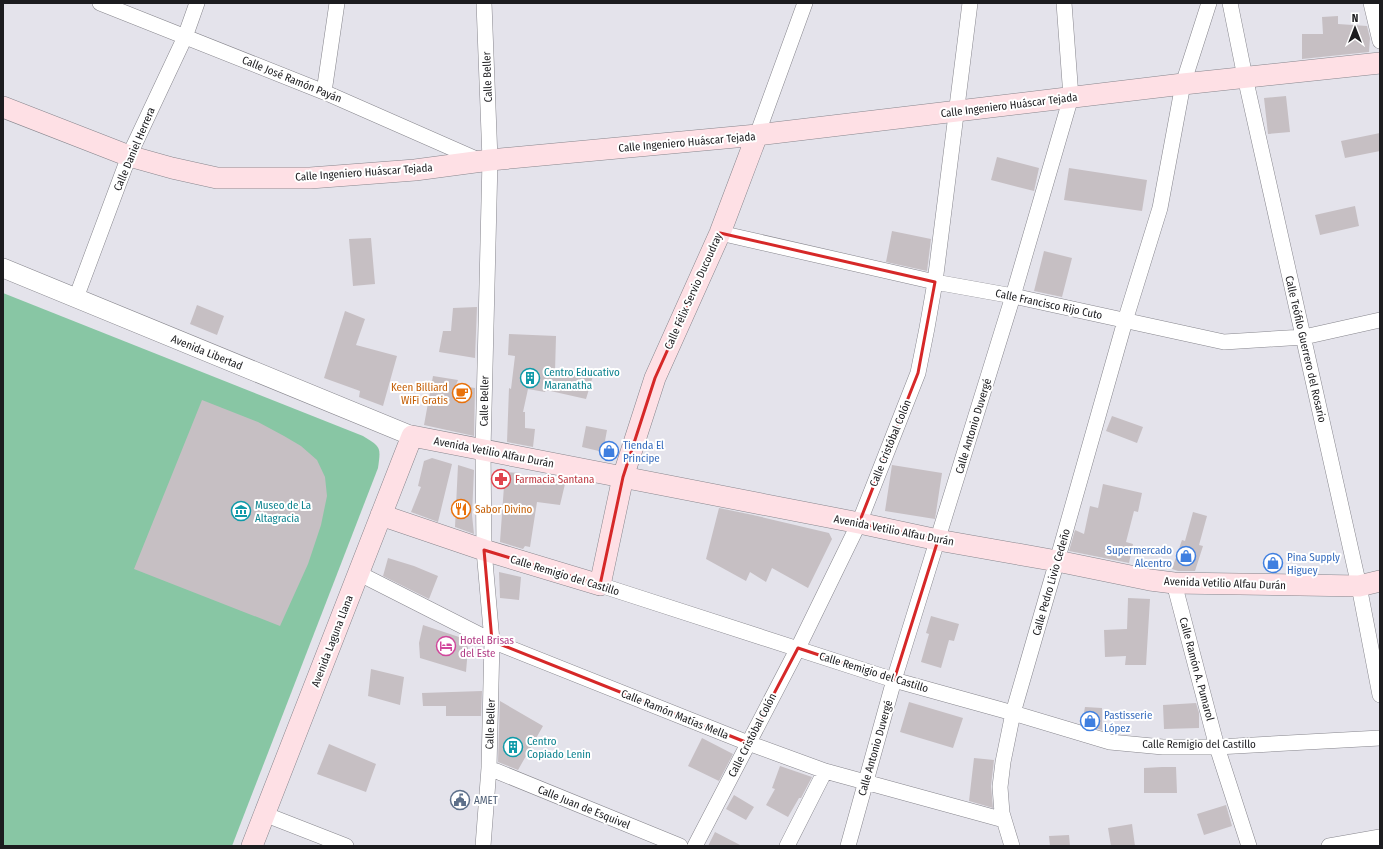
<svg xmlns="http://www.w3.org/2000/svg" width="1383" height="849" viewBox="0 0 1383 849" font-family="'Fira Sans Condensed',sans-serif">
<rect width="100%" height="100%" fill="#e4e3eb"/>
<path fill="#88c6a4" d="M3,293l360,143c18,11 18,11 15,32l-146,378h-229z"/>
<path fill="#c6bfc3" d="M1338,16v8l29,2 3,12 -1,14 -67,7v-25h21l-1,-17z
M1286,96l4,36 -22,2 -4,-36z
M1380,133v18l-35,7 -4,-17z
M997,157l42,11 -5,23 -43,-11z
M1069,168l78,12 -5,31 -78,-11z
M1355,206l4,20 -39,9 -5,-20z
M892,231l39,8 -4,32 -41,-9z
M371,238l4,46 -22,2 -4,-47z
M1044,251l28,7 -10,39 -28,-6z
M197,305l27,11 -7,19 -27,-11z
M477,307l-2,51 -36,-6 4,-21h8l2,-23z
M345,311l20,8 -9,26 41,11 -14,50 -24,-9 1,-6 -36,-13z
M509,334l47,2 -1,36 38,4 -7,23 -40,-9 -1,2 -17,-3 -5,23h2v16l10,1 -2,18 -26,-5 2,-54 2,1 4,-33 -7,-1z
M433,376l25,4 -2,5 19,3 -1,48 -50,-11z
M202,400l56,22 26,14 17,10 16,14 8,17 2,19 -6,29 -13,39 -28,62 -146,-57z
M1112,416l31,11 -6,16 -31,-12z
M586,426l21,4 -4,22 -21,-5z
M432,458l20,6 -14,58 -27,-10 10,-25 -3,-1 6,-25z
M458,465l16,5 -2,45 2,19 -19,-7z
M892,465l50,8 -7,46 -50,-8z
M505,472l16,1v2l20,4v1l24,4 -5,21 -23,-3 -7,45 -5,-1 -2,3 -23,-7z
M1103,484l39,9 -4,19 -4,-1 -8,31 7,2 -4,19 -60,-12 6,-21 9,4 6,-28 8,2z
M719,508l34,7 76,18 3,6 -24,49 -36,-20 -6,14 -16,-10 -4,9 -40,-22z
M1193,512l14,4 -8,29 4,1 -8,25h-17l-6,-2 10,-29 3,1z
M388,558l26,8 24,10 -9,23 -46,-23z
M499,572l22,5 -2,23 -19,-2z
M1128,598l22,1 -4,66h-21l1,-9 -21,1 -1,-27 23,-1z
M931,616l28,8 -5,17 -5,-1 -8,28 -20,-6 8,-28 -3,-1z
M423,625l36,12 7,4 2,7 -2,24 -46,-14 -1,-15z
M371,669l33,8 -4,28 -32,-9z
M482,691l-1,25h-35v-10h-23l-1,-13z
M500,701l43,25 -25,44 -20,-8z
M909,702l54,16 -10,30 -53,-16z
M1196,703l3,10v15l-35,1 -1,-24z
M1085,707l17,1v22l-20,-6z
M702,738l31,16 -14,27 -31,-15z
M329,744l47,20 -10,28 -49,-18z
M974,758l20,2 -3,26 2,22 -24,-7z
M780,766l32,11 -11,21h-2l-11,19 -22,-12 9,-16 -3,-1z
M1162,767h14l1,26h-33v-25z
M734,795l20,12 -8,13 -20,-11z
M1226,805l6,21 -28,9 -7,-21z
M1132,824l3,22h-24l-3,-18z
M715,832l27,14h-34z
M1069,835l1,11h-20l-1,-10z"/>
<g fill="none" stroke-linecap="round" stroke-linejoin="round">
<g stroke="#87868d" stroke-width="16">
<path id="minor" d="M100,3l224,89 157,69
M1230,3l15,74 114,509 21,109
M1371,3l9,38
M324,92l13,-89
M757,135l48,-132
M720,233l215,49 78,14 211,46 80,-5 76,-17
M76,298l53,-142 56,-119 12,-34
M358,573l134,68 256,102 77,28 179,49
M1174,583l43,164 32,99
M600,585l294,95 119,33 97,29 53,5h54l163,-9
M489,768l191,78
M264,814l82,32
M483,846l6,-78 3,-127 -8,-91 -1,-100 7,-290 -6,-157
M695,846l103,-198 61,-125 59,-150 9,-45 8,-46 35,-279
M787,846l38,-75
M848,846l46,-166 119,-384 58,-199 -7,-94
M1012,846l-10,-33 -2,-26 3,-25 10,-49 44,-152 68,-240 35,-113 23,-124 26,-81
M1329,846l51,-9"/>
</g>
<g stroke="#87868d" stroke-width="20">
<path id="tertiary" d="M3,268l409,168"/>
</g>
<g stroke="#87868d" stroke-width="22">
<path id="secondary" d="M3,107l126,49 43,12 45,10h93l105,-8 75,-10 267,-25 426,-51 197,-21
M381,515l103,35 116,35 23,-108 32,-99 65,-145 37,-98
M252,846l160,-410 447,87 79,17 119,21 93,19 24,3 185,3 21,-5"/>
</g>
<use href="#minor" stroke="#fff" stroke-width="15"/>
<use href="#tertiary" stroke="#fff" stroke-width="19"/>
<use href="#secondary" stroke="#fee0e5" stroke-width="21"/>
</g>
<path fill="none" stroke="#d62828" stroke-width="3" stroke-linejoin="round" d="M720,233l215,49 -17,91 -59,150 79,17 -44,140 -96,-32 -50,95 -256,-102 -8,-91 116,35 23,-108 32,-99z"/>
<defs>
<g id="building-ring" transform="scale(1)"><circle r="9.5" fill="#fff" stroke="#0f9aa8" stroke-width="1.5"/><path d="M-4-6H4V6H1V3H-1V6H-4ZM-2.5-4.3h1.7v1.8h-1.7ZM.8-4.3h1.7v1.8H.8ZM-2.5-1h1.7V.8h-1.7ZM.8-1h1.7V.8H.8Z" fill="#0f9aa8"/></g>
<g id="cafe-ring" transform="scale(1)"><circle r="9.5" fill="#fff" stroke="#e8710a" stroke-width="1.5"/><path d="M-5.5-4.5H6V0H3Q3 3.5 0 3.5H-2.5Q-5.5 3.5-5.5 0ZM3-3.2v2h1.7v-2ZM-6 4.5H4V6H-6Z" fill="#e8710a"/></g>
<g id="shop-ring" transform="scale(1)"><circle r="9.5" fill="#fff" stroke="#3f7fe0" stroke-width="1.5"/><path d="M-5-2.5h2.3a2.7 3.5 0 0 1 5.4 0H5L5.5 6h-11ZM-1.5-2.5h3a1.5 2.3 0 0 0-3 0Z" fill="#3f7fe0"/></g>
<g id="pharmacy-ring" transform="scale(1)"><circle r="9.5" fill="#fff" stroke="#e0444e" stroke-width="1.5"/><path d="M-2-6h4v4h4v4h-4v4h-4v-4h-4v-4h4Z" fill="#e0444e"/></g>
<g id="restaurant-ring" transform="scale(1)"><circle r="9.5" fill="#fff" stroke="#e8710a" stroke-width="1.5"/><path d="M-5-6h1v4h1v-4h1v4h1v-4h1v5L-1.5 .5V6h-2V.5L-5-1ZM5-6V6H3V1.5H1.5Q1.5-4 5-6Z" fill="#e8710a"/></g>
<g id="museum-ring" transform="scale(1)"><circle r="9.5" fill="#fff" stroke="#0f9aa8" stroke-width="1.5"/><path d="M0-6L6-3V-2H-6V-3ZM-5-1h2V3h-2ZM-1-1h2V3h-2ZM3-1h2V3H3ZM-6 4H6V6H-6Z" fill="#0f9aa8"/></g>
<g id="hotel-ring" transform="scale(1)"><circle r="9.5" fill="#fff" stroke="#d1479c" stroke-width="1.5"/><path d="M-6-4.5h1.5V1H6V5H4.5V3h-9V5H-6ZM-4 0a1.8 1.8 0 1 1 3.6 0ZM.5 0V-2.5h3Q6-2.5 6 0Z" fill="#d1479c"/></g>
<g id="civic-ring" transform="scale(1)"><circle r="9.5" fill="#fff" stroke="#5c6f8a" stroke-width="1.5"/><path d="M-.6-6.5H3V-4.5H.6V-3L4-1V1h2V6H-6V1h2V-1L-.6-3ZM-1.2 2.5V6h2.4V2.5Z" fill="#5c6f8a"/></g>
</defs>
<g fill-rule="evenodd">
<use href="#building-ring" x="530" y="378"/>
<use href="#cafe-ring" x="462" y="393"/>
<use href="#shop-ring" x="609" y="451"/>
<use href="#pharmacy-ring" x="501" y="479"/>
<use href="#restaurant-ring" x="461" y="509"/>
<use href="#museum-ring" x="241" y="511"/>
<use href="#shop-ring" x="1186" y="556"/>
<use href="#shop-ring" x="1273" y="563"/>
<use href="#hotel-ring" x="446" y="646"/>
<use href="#shop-ring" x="1090" y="721"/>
<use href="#building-ring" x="513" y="747"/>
<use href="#civic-ring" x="460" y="800"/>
</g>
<g text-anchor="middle" stroke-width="4" stroke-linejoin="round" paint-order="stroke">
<g font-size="11" fill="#1c1c1f" stroke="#fff">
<text transform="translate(487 77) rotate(-92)" y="4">Calle Beller</text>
<text transform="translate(292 79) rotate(22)" y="4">Calle José Ramón Payán</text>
<text transform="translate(1009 105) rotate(-7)" y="4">Calle Ingeniero Huáscar Tejada</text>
<text transform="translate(687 142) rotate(-5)" y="4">Calle Ingeniero Huáscar Tejada</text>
<text transform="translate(134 149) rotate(-67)" y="4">Calle Daniel Herrera</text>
<text transform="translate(364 172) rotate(-4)" y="4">Calle Ingeniero Huáscar Tejada</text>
<text transform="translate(693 291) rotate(-66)" y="4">Calle Félix Servio Ducoudray</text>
<text transform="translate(1049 304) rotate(12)" y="4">Calle Francisco Rijo Cuto</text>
<text transform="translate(1306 349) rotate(77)" y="4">Calle Teófilo Guerrero del Rosario</text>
<text transform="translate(207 352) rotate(22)" y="4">Avenida Libertad</text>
<text transform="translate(484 401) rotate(-89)" y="4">Calle Beller</text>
<text transform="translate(973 426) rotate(-73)" y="4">Calle Antonio Duvergé</text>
<text transform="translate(890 443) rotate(-68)" y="4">Calle Cristóbal Colón</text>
<text transform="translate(494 452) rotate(11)" y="4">Avenida Vetilio Alfau Durán</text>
<text transform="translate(894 530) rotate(11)" y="4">Avenida Vetilio Alfau Durán</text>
<text transform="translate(565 575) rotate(17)" y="4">Calle Remigio del Castillo</text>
<text transform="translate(1051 582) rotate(-74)" y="4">Calle Pedro Livio Cedeño</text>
<text transform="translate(1225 583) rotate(2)" y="4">Avenida Vetilio Alfau Durán</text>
<text transform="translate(332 641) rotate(-69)" y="4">Avenida Laguna Llana</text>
<text transform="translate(1197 669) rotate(75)" y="4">Calle Ramón A. Pumarol</text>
<text transform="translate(874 672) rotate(17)" y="4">Calle Remigio del Castillo</text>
<text transform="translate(675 714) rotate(22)" y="4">Calle Ramón Matías Mella</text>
<text transform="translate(490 724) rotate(-88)" y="4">Calle Beller</text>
<text transform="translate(752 735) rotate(-63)" y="4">Calle Cristóbal Colón</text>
<text x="1199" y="748">Calle Remigio del Castillo</text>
<text transform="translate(875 748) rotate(-74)" y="4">Calle Antonio Duvergé</text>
<text transform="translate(584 807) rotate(22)" y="4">Calle Juan de Esquivel</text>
</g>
<g font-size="11" fill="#0d838f" stroke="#fff" text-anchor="start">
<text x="544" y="376">Centro Educativo<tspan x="544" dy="13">Maranatha</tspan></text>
<text x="255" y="509">Museo de La<tspan x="255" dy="13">Altagracia</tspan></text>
<text x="527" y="745">Centro<tspan x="527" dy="13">Copiado Lenin</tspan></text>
</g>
<g font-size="11" fill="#c56008" stroke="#fff" text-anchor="end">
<text x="448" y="391">Keen Billiard<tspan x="448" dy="13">WiFi Gratis</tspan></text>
<text x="475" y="513" text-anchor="start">Sabor Divino</text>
</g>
<g font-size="11" fill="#366cbe" stroke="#fff" text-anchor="start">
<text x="623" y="449">Tienda El<tspan x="623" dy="13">Principe</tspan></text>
<text x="1172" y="554" text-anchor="end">Supermercado<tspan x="1172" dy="13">Alcentro</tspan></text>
<text x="1287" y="561">Pina Supply<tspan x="1287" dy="13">Higuey</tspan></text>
<text x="1104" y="719">Pastisserie<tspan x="1104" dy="13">López</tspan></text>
</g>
<g font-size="11" fill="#be3a42" stroke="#fff" text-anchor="start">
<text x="515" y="483">Farmacia Santana</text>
</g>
<g font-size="11" fill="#b23c85" stroke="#fff" text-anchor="start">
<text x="460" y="644">Hotel Brisas<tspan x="460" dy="13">del Este</tspan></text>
</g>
<g font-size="11" fill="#4e5e75" stroke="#fff" text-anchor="start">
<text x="474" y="804">AMET</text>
</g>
</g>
<rect width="1383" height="849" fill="none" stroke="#1c1c1f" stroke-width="8"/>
<g transform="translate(1355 28)" stroke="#ffffff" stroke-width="3" paint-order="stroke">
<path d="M0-3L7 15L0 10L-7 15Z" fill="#1c1c1f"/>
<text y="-6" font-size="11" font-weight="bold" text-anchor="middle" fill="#1c1c1f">N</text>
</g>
</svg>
